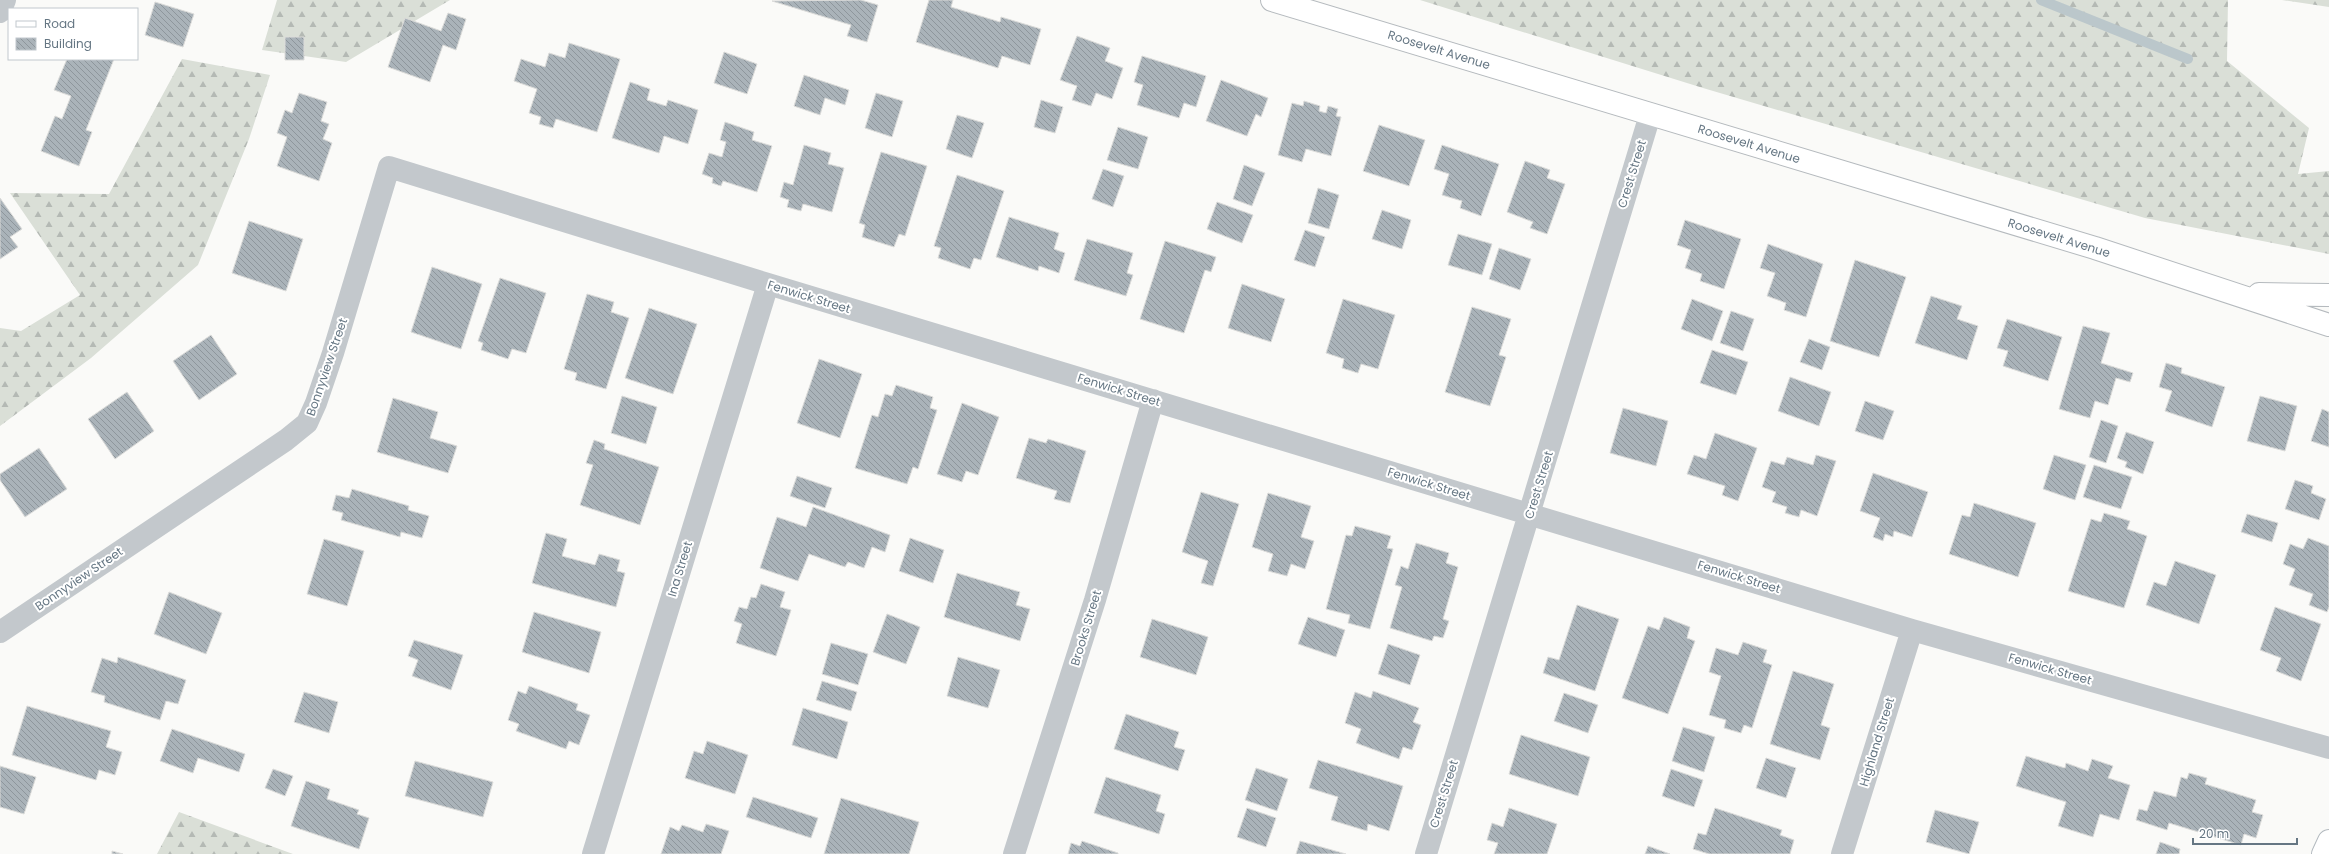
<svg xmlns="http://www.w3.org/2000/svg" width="2329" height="854" viewBox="0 0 2329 854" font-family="Poppins,sans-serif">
<defs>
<pattern id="forest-firs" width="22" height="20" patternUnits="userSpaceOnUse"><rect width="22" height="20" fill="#dadfd7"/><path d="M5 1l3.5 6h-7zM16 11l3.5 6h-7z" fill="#b4b9b4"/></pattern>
<pattern id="building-back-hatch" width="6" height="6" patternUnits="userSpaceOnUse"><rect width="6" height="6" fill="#aab3b9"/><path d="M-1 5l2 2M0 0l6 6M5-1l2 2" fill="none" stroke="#8e969c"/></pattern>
</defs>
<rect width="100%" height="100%" fill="#fafaf8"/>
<path fill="url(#forest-firs)" d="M277,0h173l-104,62 -84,-12z
M1420,0h808l-1,61 82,67 -11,46 31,-3v83l-184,-36 -442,-130z
M2282,0h47v7z
M182,59l88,16 -21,64 -51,126 -107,93 -91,68v-98l21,3 59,-36 -70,-102 99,1z
M179,812l114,42h-136z"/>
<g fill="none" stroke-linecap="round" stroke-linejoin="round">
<path stroke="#bbc7cb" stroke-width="10" d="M2041,0l147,59"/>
</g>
<path fill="url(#building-back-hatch)" stroke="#dcdcda" d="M861,0l17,5 -11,37 -20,-6 4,-11 -79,-24z
M929,0h24l-2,7 49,15 1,-5 40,12 -11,36 -28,-9 -4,12 -82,-26z
M155,2l39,12 -11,33 -38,-12z
M448,13l18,6 -10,31 -13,-5 -13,37 -42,-15 17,-49 36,13z
M1077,36l33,12 -5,13 18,7 -11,31 -16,-6 -5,13 -19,-6 5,-14 -17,-6z
M285,37h19v23h-19z
M569,43l51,16 -23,73 -41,-13 -3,9 -14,-4 2,-7 -12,-4 8,-24 -23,-8 7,-22 24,8 4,-14 16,5z
M724,52l33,12 -10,30 -33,-11z
M1142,56l64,20 -10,31 -12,-4 -5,15 -42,-13 6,-20 -9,-3z
M67,59h47l-28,71 6,2 -13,34 -38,-15 14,-35 7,3 9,-23 -17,-6z
M804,75l45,15 -4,15 -20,-7 -5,17 -26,-9z
M1221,80l47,18 -7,19 -5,-3 -9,22 -41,-15z
M630,82l20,7 -3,11 19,6 2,-6 30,10 -10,34 -24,-8 -5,17 -47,-15z
M299,93l28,9 -6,19 8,3 -6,15 9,4 -13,38 -42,-15 10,-29 -10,-4 8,-23 7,3z
M876,93l27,8 -11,36 -27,-9z
M1041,100l22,7 -8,26 -21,-6z
M1304,101l16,5 -1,5 7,2 2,-7 10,3 -2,7 5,1 -10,39 -25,-7 -4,13 -24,-7 14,-52 11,3z
M957,115l27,8 -12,35 -26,-9z
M725,122l29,10 -2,8 20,6 -15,46 -34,-11 -2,5 -9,-3 1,-5 -11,-4 7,-21 13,4 4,-15 -6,-2z
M1379,125l46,15 -16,46 -46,-15z
M1118,127l30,10 -10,32 -31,-9z
M804,145l27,8 -3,11 16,4 -12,44 -29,-8 -2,7 -14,-4 2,-7 -9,-3 4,-15 9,3z
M1442,145l57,19 -18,52 -21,-8 2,-7 -20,-6 7,-21 -15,-5z
M881,152l46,14 -22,70 -6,-2 -5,13 -32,-10 3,-12 -6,-2z
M1525,161l25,9 -3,8 18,6 -18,50 -17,-6 3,-6 -26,-10z
M1244,165l21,8 -13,33 -19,-7z
M1103,169l21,7 -11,31 -21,-8z
M957,175l47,16 -23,69 -7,-2 -4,11 -32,-11 3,-10 -7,-2z
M1318,188l21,7 -10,34 -21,-6z
M0,198l22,31 -12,8 8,10 -18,12z
M1217,202l36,13 -11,28 -35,-14z
M1382,210l29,10 -9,29 -30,-10z
M1009,217l50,16 -5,16 11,4 -6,20 -20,-7 -1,5 -42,-14z
M1685,220l56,19 -17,50 -24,-8 2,-7 -17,-6 6,-18 -14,-5z
M249,221l54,18 -17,52 -54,-18z
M1305,230l20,7 -10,30 -21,-7z
M1458,234l34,10 -10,31 -34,-10z
M1087,239l46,14 -6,20 6,2 -7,21 -52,-16z
M1165,241l51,16 -5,15 -6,-2 -21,63 -44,-14z
M1768,244l55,20 -17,53 -22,-7 2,-7 -19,-7 8,-23 -15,-5z
M1499,248l32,11 -11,31 -31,-11z
M1855,260l51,17 -27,80 -49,-16z
M432,267l50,17 -21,65 -50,-17z
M500,278l46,15 -20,60 -14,-4 -4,10 -27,-9 2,-7 -5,-2z
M1242,284l43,15 -14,43 -43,-14z
M587,294l27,8 -3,10 18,6 -23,71 -31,-9 2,-7 -13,-4z
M1931,296l31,10 -5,13 21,7 -11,34 -52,-17z
M1343,299l52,16 -17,54 -17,-5 -3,9 -16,-5 2,-9 -18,-6z
M1692,299l31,12 -11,30 -31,-12z
M1472,307l39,12 -12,36 7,2 -16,49 -45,-14z
M649,308l48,16 -24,70 -48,-16z
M1731,311l23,8 -11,32 -23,-8z
M2007,319l55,18 -14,44 -45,-15 5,-15 -11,-3z
M2083,326l27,7 -9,30 32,10 -3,9 -14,-4 -8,27 -13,-4 -5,17 -31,-9z
M211,335l26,39 -38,26 -26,-39z
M1809,339l21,8 -8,23 -22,-8z
M1712,350l36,12 -12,33 -36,-12z
M819,359l43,15 -22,64 -43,-15z
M2166,363l16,5 -1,5 44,14 -13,40 -47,-16 7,-20 -13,-4z
M1790,377l41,15 -12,34 -41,-15z
M896,385l37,12 -3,11 7,2 -19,59 -5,-2 -6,17 -52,-16 17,-53 6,2 7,-23 7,2z
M127,392l27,39 -39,28 -27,-40z
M622,396l35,11 -11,37 -35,-11z
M2260,396l37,10 -12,45 -38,-10z
M393,398l45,14 -8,26 27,8 -9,27 -71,-21z
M1865,401l29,10 -11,29 -28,-9z
M962,403l37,14 -21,58 -12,-4 -4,11 -25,-8z
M1623,408l45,13 -12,45 -46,-13z
M2322,409l7,3v35l-18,-6z
M2101,420l17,6 -12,37 -17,-6z
M2126,432l28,10 -11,32 -18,-7 2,-5 -10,-4z
M1715,433l42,15 -19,53 -16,-6 3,-9 -38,-12 7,-19 12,4z
M1029,438l17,5 2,-4 38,12 -16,52 -16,-4 3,-8 -41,-13z
M594,440l11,4 -1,5 55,18 -19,58 -60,-20 13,-40 -7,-2z
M39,448l28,41 -42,28 -25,-37v-6z
M1816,455l20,6 -19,55 -16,-6 -2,7 -14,-4 2,-6 -15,-5 4,-10 -14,-5 9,-26 13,4 3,-8 26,8z
M2054,455l32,10 -11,35 -32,-11z
M2094,465l38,12 -11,32 -38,-12z
M1873,473l55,19 -16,45 -18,-6 -1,6 -8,-3 -2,7 -10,-4 7,-19 -20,-7z
M797,476l35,12 -7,20 -35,-12z
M2295,480l18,6 -2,7 15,6 -7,21 -34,-11z
M352,489l57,17 -1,4 21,6 -7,22 -21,-6 -1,5 -59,-17 2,-7 -11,-3 4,-15 13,3z
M1201,492l38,12 -26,82 -12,-3 7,-22 -26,-9z
M1268,493l43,13 -10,31 13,4 -9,28 -14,-5 -4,12 -19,-5 5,-17 -21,-7z
M1974,503l62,20 -18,54 -69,-23 13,-39 8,2z
M813,507l77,28 -5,17 -13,-5 -8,21 -16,-6 -3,5 -36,-13 -11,27 -38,-13 17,-51 29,10z
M2104,513l26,8 -3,8 20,7 -23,72 -56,-17 23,-72 10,3z
M2247,514l31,9 -6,19 -31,-10z
M1355,526l36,10 -4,12 6,1 -23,80 -22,-6 2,-8 -24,-6 20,-74 6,1z
M546,533l21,6 -5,17 33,9 4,-11 21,6 -3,11 8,2 -9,34 -84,-24z
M910,538l34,12 -11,33 -34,-12z
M2308,538l21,8v61l-2,5 -18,-7 4,-11 -24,-9 6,-16 -12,-5 7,-20 13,5z
M324,539l40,12 -17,55 -40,-12z
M1416,543l33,10 -3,10 12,4 -15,52 6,2 -6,17 -9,-2 -2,5 -42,-13 12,-41 -7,-2 6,-19 7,3z
M2175,561l41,14 -17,49 -53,-19 8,-23 12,4z
M957,573l63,19 -4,13 14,4 -10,32 -76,-24z
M761,584l24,8 -5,15 11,3 -15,46 -40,-13 6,-19 -8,-3 5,-14 8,2 4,-12 5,1z
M169,592l53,21 -16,41 -52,-20z
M1577,605l42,14 -24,72 -52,-18 5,-16 11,3z
M2275,607l46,17 -20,57 -25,-10 5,-13 -21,-8z
M534,612l67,20 -12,41 -67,-21z
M887,614l33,13 -14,37 -33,-12z
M1308,617l37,13 -9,27 -38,-13z
M1664,617l26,10 -3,11 8,3 -27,73 -46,-16 26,-72 11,4z
M1152,619l56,18 -12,38 -56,-18z
M414,640l49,15 -12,35 -39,-14 6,-16 -10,-4z
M1743,642l24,8 -4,12 9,3 -20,63 -8,-3 -3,8 -17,-5 2,-8 -17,-5 12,-39 -12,-4 7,-24 22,7z
M831,643l37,11 -10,31 -36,-11z
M1388,644l32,11 -10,30 -32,-11z
M118,657l68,23 -8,24 -12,-3 -6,19 -56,-18 1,-6 -14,-4 11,-34 15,5z
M958,657l42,13 -12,38 -41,-12z
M1793,671l41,13 -13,41 9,3 -10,32 -50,-16z
M822,681l35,11 -6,19 -35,-11z
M529,686l49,18 -2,6 14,5 -11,30 -10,-4 -3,8 -50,-18 3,-7 -11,-4 10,-29 8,3z
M1373,691l46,17 -6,14 8,3 -9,25 -9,-3 -4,12 -43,-16 5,-14 -16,-6 10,-31 16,6z
M304,692l34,10 -9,31 -35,-11z
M1564,693l34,12 -10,28 -34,-12z
M27,706l84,25 -5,16 16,5 -7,23 -16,-5 -3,10 -84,-25z
M803,708l45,14 -11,37 -45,-14z
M1126,714l53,18 -5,15 11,3 -7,21 -64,-22z
M1683,727l32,10 -11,35 -32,-11z
M172,729l73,25 -6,18 -41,-14 -5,15 -33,-12z
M1521,735l69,22 -12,39 -69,-22z
M707,741l41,14 -13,39 -50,-16 9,-27 9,3z
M2026,756l39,12 1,-5 22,8 4,-12 21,7 -5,12 22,7 -11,35 -19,-6 -7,23 -35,-11 8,-24 -50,-16z
M1766,758l30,10 -10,30 -30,-10z
M1318,760l85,26 -14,45 -21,-7 -1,7 -36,-11 7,-23 -29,-9z
M415,761l78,21 -10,35 -78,-21z
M0,766l36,11 -12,37 -24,-7z
M1256,768l32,11 -11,32 -32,-11z
M273,769l20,7 -8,20 -20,-8z
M1671,769l32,11 -9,27 -32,-11z
M2189,773l18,5 -2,6 51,16 -4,12 11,3 -7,23 -12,-4 -3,11 -72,-22 -2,7 -31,-10 3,-11 8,2 7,-20 22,6 5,-20 6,2z
M1106,777l55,18 -5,16 9,3 -6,20 -65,-21z
M306,781l24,8 -3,10 32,11 -2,4 12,4 -10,31 -68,-23z
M753,797l65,21 -7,20 -65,-21z
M841,798l78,24 -10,32h-85z
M1247,808l29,10 -10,29 -29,-10z
M1509,808l48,16 -10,30h-53l4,-11 -11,-3 5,-17 11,4z
M1715,808l67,22 -2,5 14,5 -4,14h-81l-16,-5 5,-16 8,2z
M1935,810l44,12 -10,32 -43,-12z
M706,824l23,7 -8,23h-60l9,-27 9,4 3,-6 21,7z
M1082,841l36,12v1h-50l3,-11 9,3z
M1300,841l46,13h-50z
M2160,842l20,7 -1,5h-23z
M1648,846l22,8h-25z
M112,851l11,3h-11z"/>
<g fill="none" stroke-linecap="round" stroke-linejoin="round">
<g stroke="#b3babf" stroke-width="24">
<path id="secondary" d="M2323,854l6,-13"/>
</g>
<g stroke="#b5babe" stroke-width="24">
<path id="primary" d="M1272,0l823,248 234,77
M2259,294l70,1"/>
</g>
<path stroke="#c3c8cc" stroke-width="22" d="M0,12l5,-12
M0,632l286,-192 21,-17 9,-20 17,-50 56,-186 379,117 1144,346 417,118
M593,854l175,-570
M1014,854l81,-254 58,-200
M1426,854l224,-739
M1842,854l70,-224"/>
<use href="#secondary" stroke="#fff" stroke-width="22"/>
<use href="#primary" stroke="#fff" stroke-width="22"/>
</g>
<g text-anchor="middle" stroke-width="4" stroke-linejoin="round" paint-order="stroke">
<g font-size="12" fill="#657683" stroke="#fff">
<text transform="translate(1439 50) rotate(17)" y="4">Roosevelt Avenue</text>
<text transform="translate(1749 144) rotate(17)" y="4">Roosevelt Avenue</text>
<text transform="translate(1632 174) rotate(-73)" y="4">Crest Street</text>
<text transform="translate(2059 238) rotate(17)" y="4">Roosevelt Avenue</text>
<text transform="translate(809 297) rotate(17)" y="4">Fenwick Street</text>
<text transform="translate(327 367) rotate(-71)" y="4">Bonnyview Street</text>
<text transform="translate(1119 390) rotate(17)" y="4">Fenwick Street</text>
<text transform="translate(1429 484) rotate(17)" y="4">Fenwick Street</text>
<text transform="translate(1539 485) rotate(-73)" y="4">Crest Street</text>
<text transform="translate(680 569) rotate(-73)" y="4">Ina Street</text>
<text transform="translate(1739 577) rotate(17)" y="4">Fenwick Street</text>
<text transform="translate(79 579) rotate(-34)" y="4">Bonnyview Street</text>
<text transform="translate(1086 628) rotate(-73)" y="4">Brooks Street</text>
<text transform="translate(2050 669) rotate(16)" y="4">Fenwick Street</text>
<text transform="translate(1877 742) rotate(-73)" y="4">Highland Street</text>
<text transform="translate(1444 794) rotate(-73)" y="4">Crest Street</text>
</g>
</g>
<rect x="8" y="8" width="130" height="52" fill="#ffffff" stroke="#c1c8cd"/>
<rect x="16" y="21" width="20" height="6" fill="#ffffff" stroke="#c1c8cd"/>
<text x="44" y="28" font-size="12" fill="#657683">Road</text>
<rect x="16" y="38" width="20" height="12" fill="url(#building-back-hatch)" stroke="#c1c8cd"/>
<text x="44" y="48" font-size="12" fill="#657683">Building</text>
<path d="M2193 838v6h104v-6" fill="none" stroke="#657683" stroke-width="2"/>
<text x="2199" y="838" font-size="12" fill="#657683" stroke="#ffffff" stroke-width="3" paint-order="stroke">20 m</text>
</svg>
